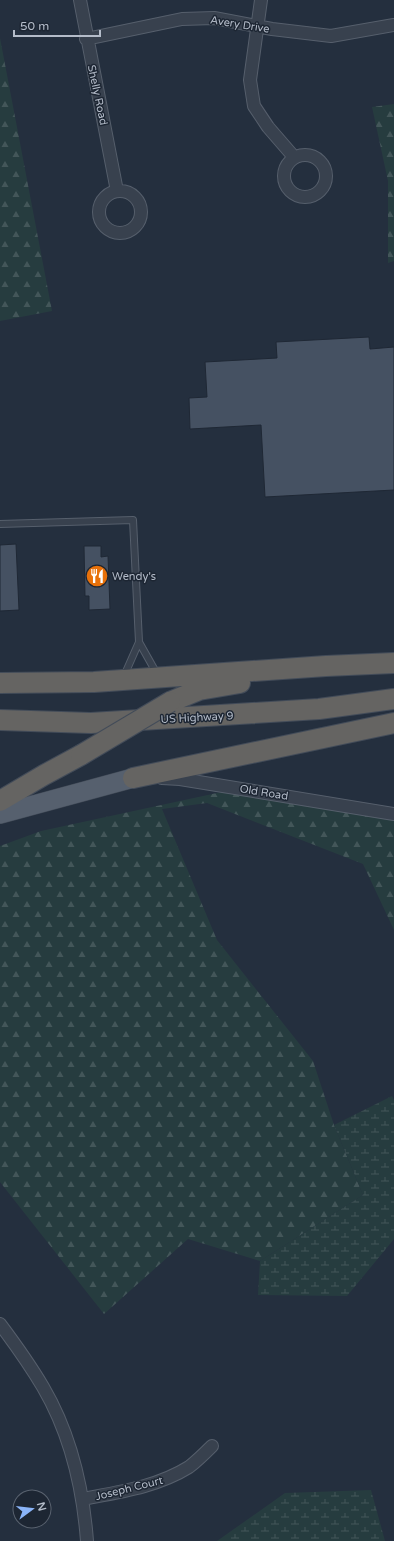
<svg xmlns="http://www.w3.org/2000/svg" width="394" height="1541" viewBox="0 0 394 1541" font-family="'Varela Round',sans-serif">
<defs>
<pattern id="forest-firs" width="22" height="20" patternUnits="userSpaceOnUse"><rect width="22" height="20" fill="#263c3f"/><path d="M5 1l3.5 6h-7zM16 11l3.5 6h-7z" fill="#435659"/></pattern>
<pattern id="wetland-marsh" width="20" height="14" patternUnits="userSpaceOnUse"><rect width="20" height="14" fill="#263c3f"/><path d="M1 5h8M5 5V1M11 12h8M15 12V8" fill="none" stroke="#435659"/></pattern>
</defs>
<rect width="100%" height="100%" fill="#242f3e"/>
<path fill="url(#forest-firs)" d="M0,38l52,273 -52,10z
M394,104v157l-6,2v-82l-16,-74z
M240,788l154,27v115l-31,-66 -156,-61 -45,6 55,131 96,121 21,64 29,70 -103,66 -72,-22 -84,75 -104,-132v-336l41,-15z"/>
<path fill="url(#wetland-marsh)" d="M392,1096l2,4v139l-47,57 -89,-1 2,-34 103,-66 -29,-70z
M371,1490l14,51h-168l68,-48z"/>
<path fill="#455162" stroke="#1f2835" d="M369,337l1,12 24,-2v143l-129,7 -4,-72 -71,4 -1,-31 18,-1 -2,-35 72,-4 -1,-16z
M16,544l3,66 -19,1v-66z
M84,546h17v11l7,-1 2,53 -21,1v-14h-4z"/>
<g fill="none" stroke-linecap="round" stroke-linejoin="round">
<g stroke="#565f6c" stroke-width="8">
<path id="service" d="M0,524l133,-4 6,122
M124,676l15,-34 18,32"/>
</g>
<g stroke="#565f6c" stroke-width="14">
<path id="minor" d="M80,0l37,191
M261,0l-11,80 4,26 14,21 26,30
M86,39l96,-20 32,-1 58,11 59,7 63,-11
M284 176a21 21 0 1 1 42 0a21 21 0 1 1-42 0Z
M99 212a21 21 0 1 1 42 0a21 21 0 1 1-42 0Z
M162,778l18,1 214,35
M0,1324c15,20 30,41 43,63 27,46 40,101 44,154
M82,1499c37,-7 75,-12 107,-32 8,-6 16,-14 23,-21"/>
</g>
<g stroke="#414a57" stroke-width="20">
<path id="primary" d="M0,814l133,-36"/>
</g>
<g stroke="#434c59" stroke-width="22">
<path id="trunk" d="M0,683l94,-1 232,-16 68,-3
M170,702l29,-12 41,-7
M0,720l91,3 228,-14 75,-10
M133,778l261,-55
M0,801l44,-26 37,-20"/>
</g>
<use href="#service" stroke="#38414e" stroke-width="6"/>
<use href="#minor" stroke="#38414e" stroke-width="12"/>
<use href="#primary" stroke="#56606e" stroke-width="19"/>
<use href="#trunk" stroke="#656462" stroke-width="20"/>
<g stroke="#434c59" stroke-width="22" stroke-linecap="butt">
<path id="trunk-bridge" d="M81,755l89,-53"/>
</g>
<use href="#trunk-bridge" stroke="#656462" stroke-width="20"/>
</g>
<defs>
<g id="restaurant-disc" transform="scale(1.15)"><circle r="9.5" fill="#e8710a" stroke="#1d2633"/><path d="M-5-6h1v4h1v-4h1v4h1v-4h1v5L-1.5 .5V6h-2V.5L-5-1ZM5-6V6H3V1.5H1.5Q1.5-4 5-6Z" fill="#fff"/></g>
</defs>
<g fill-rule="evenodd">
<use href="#restaurant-disc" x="97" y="576"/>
</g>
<g text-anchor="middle" stroke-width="3" stroke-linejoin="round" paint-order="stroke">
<g font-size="11" fill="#b4bcc9" stroke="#1d2633">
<text transform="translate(240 24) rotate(9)" y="4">Avery Drive</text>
<text transform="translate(98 95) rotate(78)" y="4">Shelly Road</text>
<text transform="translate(197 717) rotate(-3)" y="4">US Highway 9</text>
<text transform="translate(264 792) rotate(9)" y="4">Old Road</text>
<text transform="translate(129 1488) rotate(-14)" y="4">Joseph Court</text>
</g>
<g font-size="11" fill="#b4bcc9" stroke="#1d2633" text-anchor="start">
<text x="112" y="580">Wendy's</text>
</g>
</g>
<g transform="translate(32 1509) rotate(75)"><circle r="19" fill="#1d2633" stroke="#59626f"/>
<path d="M0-3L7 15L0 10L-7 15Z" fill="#8ab4f8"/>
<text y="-6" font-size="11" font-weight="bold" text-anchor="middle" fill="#b4bcc9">N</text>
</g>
<path d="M14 30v6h86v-6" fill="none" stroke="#b4bcc9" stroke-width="2"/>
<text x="20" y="30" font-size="12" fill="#b4bcc9" stroke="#1d2633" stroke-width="3" paint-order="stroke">50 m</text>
</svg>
